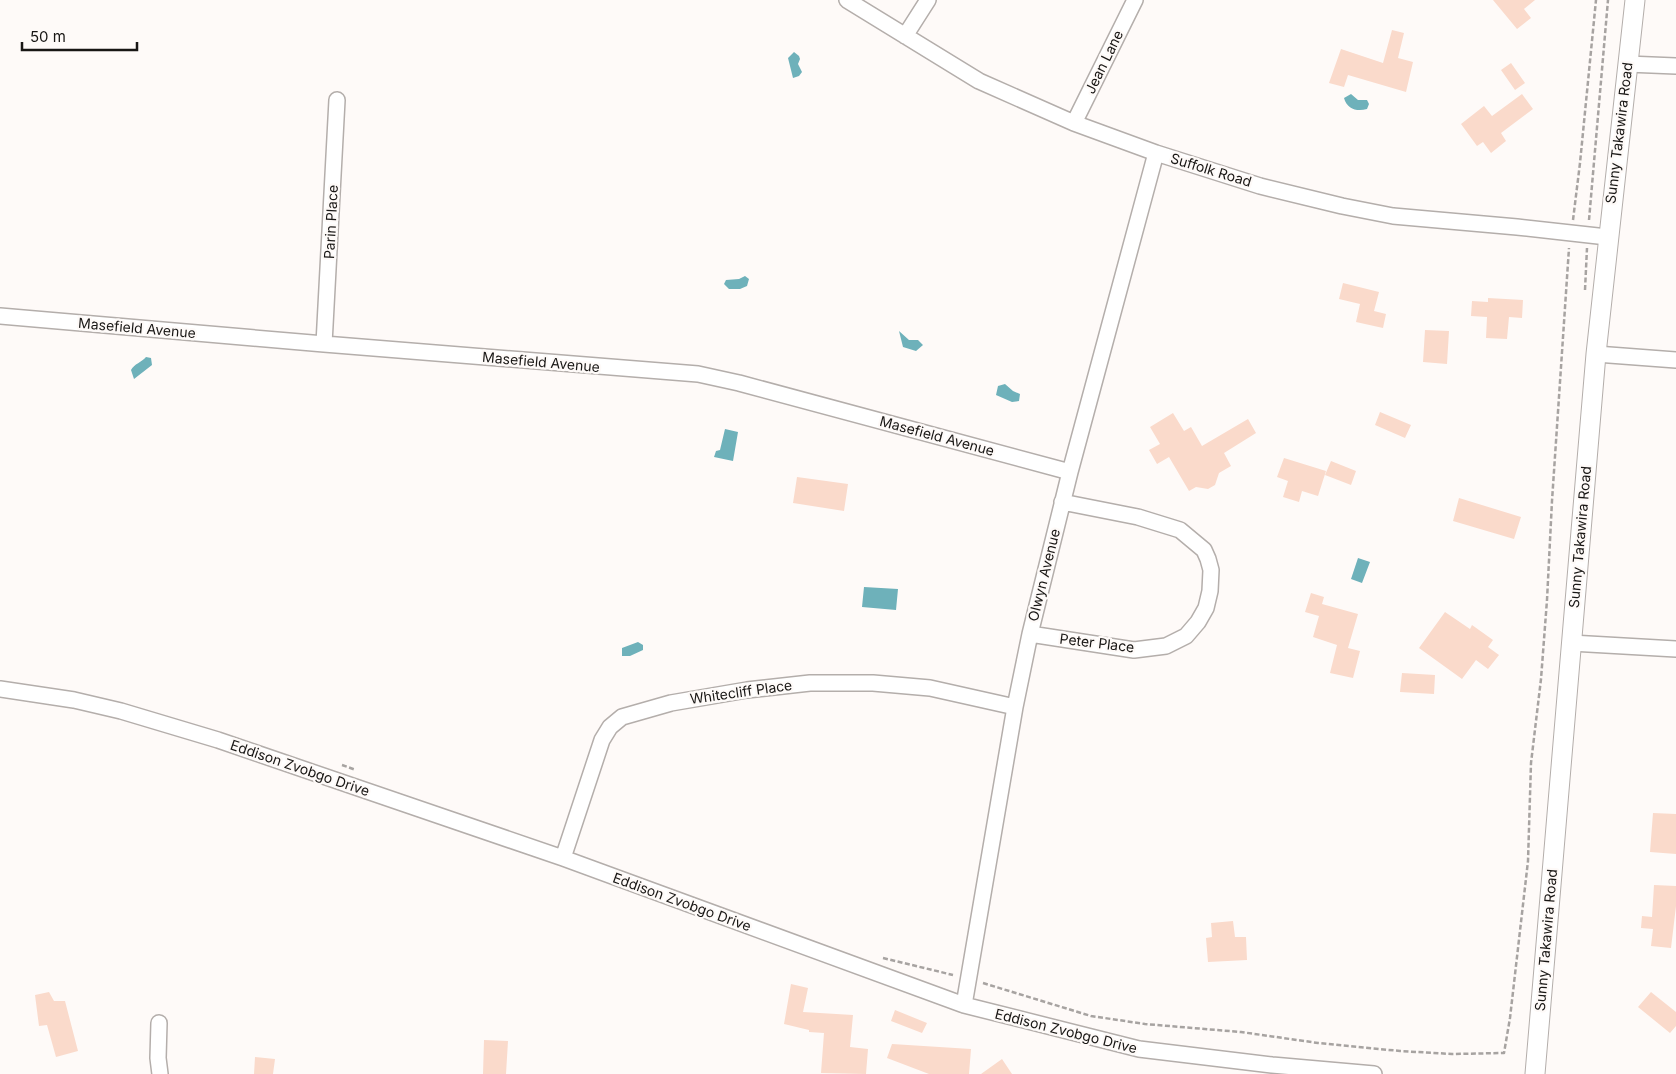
<svg xmlns="http://www.w3.org/2000/svg" width="1676" height="1074" viewBox="0 0 1676 1074" font-family="Inter,sans-serif">
<rect width="100%" height="100%" fill="#fefaf8"/>
<path fill="#6eb1ba" d="M794,52l5,4 1,3 -2,5 4,8 -3,4 -6,2 -5,-20z
M1351,94l7,6h9l2,4 -2,5c-10,3 -20,0 -23,-11z
M745,276l4,3 -2,7 -7,3h-11l-5,-5 2,-4 13,-1z
M899,331l10,9h9l5,5 -7,6 -13,-4z
M146,357l5,1 1,7 -18,14 -3,-9c3,-6 11,-8 15,-13z
M1005,384l8,7 7,3 -1,7 -7,1 -16,-7 2,-9z
M725,429l13,3 -5,29 -19,-4 2,-6 4,-1z
M1358,558l12,4 -8,21 -11,-4z
M864,587l34,2 -2,21 -34,-3z
M638,642l5,3v5l-13,6h-8v-8z"/>
<path fill="#fadacb" d="M1493,0h42l-11,9 7,9 -14,11z
M1392,30l12,3 -6,25 15,4 -7,30 -58,-17 -4,12 -15,-4 12,-34 42,14z
M1511,63l14,20 -10,7 -14,-20z
M1522,94l11,15 -32,24 5,8 -15,12 -8,-11 -6,4 -16,-22 23,-18 8,10z
M1343,283l36,9 -5,19 12,3 -3,14 -27,-6 4,-18 -21,-5z
M1488,298l35,2 -1,18 -13,-1 -2,22 -21,-1 1,-21 -16,-1 1,-15 16,1z
M1425,330l24,1 -2,33 -24,-2z
M1380,412l31,13 -6,13 -30,-13z
M1173,413l11,18 7,-4 11,19 46,-27 8,14 -32,20 7,13 -12,7 -4,12 -7,4 -12,-2 -7,4 -20,-34 -12,7 -8,-14 11,-6 -10,-17z
M1284,458l42,13 -8,25 -16,-5 -3,11 -16,-5 5,-16 -11,-4z
M1331,461l25,10 -5,14 -26,-10z
M797,477l51,7 -4,27 -51,-8z
M1459,498l62,19 -7,22 -61,-18z
M1311,593l13,4 -2,7 36,10 -10,34 12,3 -7,27 -23,-5 7,-28 -24,-8 6,-21 -14,-4z
M1445,612l25,17 2,-4 21,15 -5,7 11,8 -11,14 -12,-9 -14,19 -43,-31z
M1402,673l33,2 -1,19 -34,-2z
M1653,813l23,1v40l-26,-2z
M1654,885l22,1v20l-5,42 -20,-2 2,-17 -12,-1 1,-12 10,1z
M1233,921l2,16h11l1,23 -39,2 -2,-24 6,-1 -1,-14z
M791,984l17,4 -5,24 50,3 -3,32 18,2 -2,25 -45,-1 3,-40 -15,-1v-2l-25,-6z
M49,992l5,9h11l13,50 -22,6 -9,-32 -8,1 -4,-31z
M1651,992l25,20v14l-6,7 -32,-26z
M895,1010l32,13 -5,10 -31,-12z
M484,1040l24,1 -2,33h-23z
M892,1044l79,5 -2,25h-40l-42,-16z
M255,1057l20,2 -2,15h-19z
M1002,1059l10,15h-31z"/>
<g fill="none" stroke-linecap="round" stroke-linejoin="round">
<g stroke="#b4aeab" stroke-width="18">
<path id="minor" d="M847,0l132,81 95,42 82,30 104,33 82,20 51,10 124,11 90,10
M905,36l23,-36
M1627,64l49,2
M1074,123l61,-123
M0,316l324,28 374,30 41,9 331,89
M324,344l13,-244
M1596,354l80,6
M1030,634l104,16 32,-4 20,-10 12,-14 8,-14 4,-17 1,-21 -3,-11 -4,-9 -24,-20 -42,-13 -76,-15
M1571,643l105,6
M0,689l74,11 47,11 97,29 345,118 401,147 175,44 133,16 102,9
M563,858l39,-118 8,-13 12,-10 49,-14 76,-13 63,-7h63l57,5 85,19
M964,1005l51,-298 15,-73 40,-162 86,-319
M159,1023l-1,35 2,16"/>
</g>
<g stroke="#b4aeab" stroke-width="21">
<path id="major" d="M1535,1074l61,-720 39,-354"/>
</g>
<path stroke="#a7a3a1" stroke-width="2.5" stroke-dasharray="5 2.5" stroke-linecap="butt" d="M1573,220l7,-57 16,-163
M1589,220l19,-220
M1585,290l2,-42
M342,765l14,5
M883,958l70,17
M983,983l108,33 54,8 96,8 77,11 82,8 52,3 52,-1 6,-35 18,-157 3,-98 10,-84 6,-79 5,-99 17,-253"/>
<use href="#minor" stroke="#fff" stroke-width="15"/>
<use href="#major" stroke="#fff" stroke-width="19"/>
</g>
<g text-anchor="middle" stroke-width="4.5" stroke-linejoin="round" paint-order="stroke">
<g font-size="14" fill="#181614" stroke="#fefaf8">
<text transform="translate(1104 62) rotate(-64)" y="5">Jean Lane</text>
<text transform="translate(1619 133) rotate(-83)" y="5">Sunny Takawira Road</text>
<text transform="translate(1211 170) rotate(17)" y="5">Suffolk Road</text>
<text transform="translate(331 222) rotate(-87)" y="5">Parin Place</text>
<text transform="translate(137 328) rotate(5)" y="5">Masefield Avenue</text>
<text transform="translate(541 362) rotate(5)" y="5">Masefield Avenue</text>
<text transform="translate(937 436) rotate(15)" y="5">Masefield Avenue</text>
<text transform="translate(1580 537) rotate(-85)" y="5">Sunny Takawira Road</text>
<text transform="translate(1044 575) rotate(-76)" y="5">Olwyn Avenue</text>
<text transform="translate(1097 643) rotate(7)" y="5">Peter Place</text>
<text transform="translate(741 692) rotate(-8)" y="5">Whitecliff Place</text>
<text transform="translate(300 768) rotate(19)" y="5">Eddison Zvobgo Drive</text>
<text transform="translate(682 902) rotate(20)" y="5">Eddison Zvobgo Drive</text>
<text transform="translate(1546 940) rotate(-85)" y="5">Sunny Takawira Road</text>
<text transform="translate(1066 1031) rotate(14)" y="5">Eddison Zvobgo Drive</text>
</g>
</g>
<path d="M22 42v8h115v-8" fill="none" stroke="#181614" stroke-width="2.5"/>
<text x="30" y="42" font-size="15" fill="#181614" stroke="#fefaf8" stroke-width="4" paint-order="stroke">50 m</text>
</svg>
